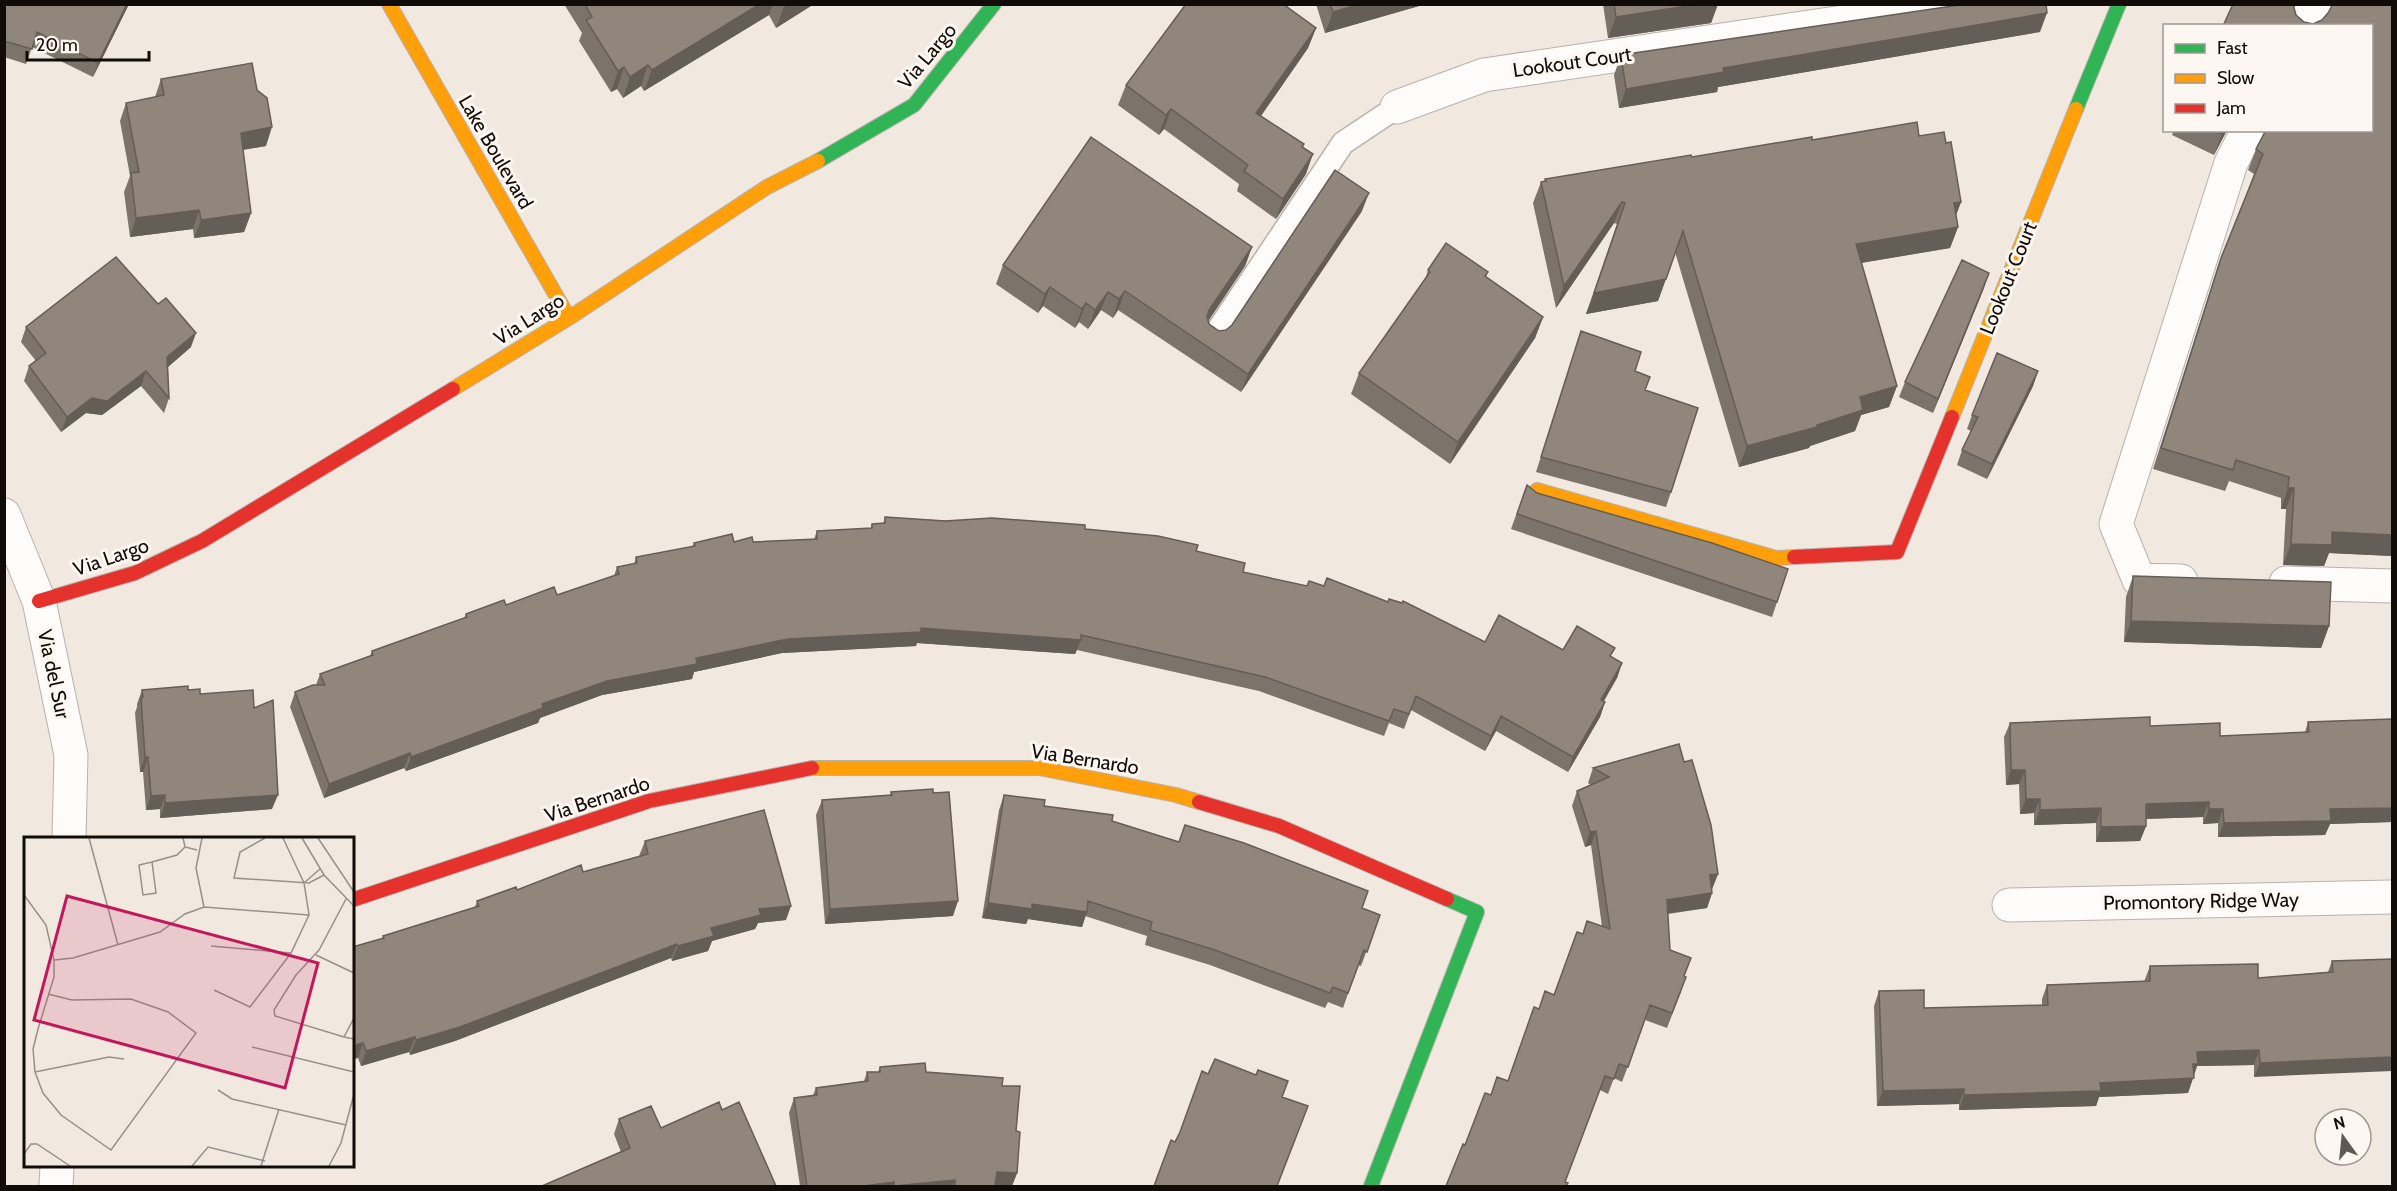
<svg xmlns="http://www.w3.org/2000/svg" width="2397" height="1191" viewBox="0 0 2397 1191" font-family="Cabin,sans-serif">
<rect width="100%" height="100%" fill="#f1e8e0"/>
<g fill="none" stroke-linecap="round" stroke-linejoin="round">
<g stroke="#b8b2ac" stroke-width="25">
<path id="lane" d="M1214,336l129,-193 54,-36"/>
</g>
<g stroke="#b8b2ac" stroke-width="35">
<path id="street" d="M2304,26l11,-22
M1397,107l87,-32 482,-71
M4,515l35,86 32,154 -2,83
M2181,581l-42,-1 -23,-56 115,-361 17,-33
M2286,583l106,3
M2009,905l383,-8
M56,1186l1,-20"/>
</g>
<g stroke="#b8b2ac" stroke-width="16">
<path id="fast" d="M2076,109l43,-105
M818,161l96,-56 80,-101
M1371,1186l106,-274 -30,-13"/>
</g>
<g stroke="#b8b2ac" stroke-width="16">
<path id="slow" d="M389,4l180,314
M453,389l116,-71 198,-131 51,-26
M1952,417l124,-308
M1537,490l239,68 18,-1
M812,768h227l137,27 23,7"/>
</g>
<g stroke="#b8b2ac" stroke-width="16">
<path id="jam" d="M1794,557l103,-5 55,-135
M39,601l96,-28 67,-32 251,-152
M1199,802l80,24 168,73
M352,900l297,-99 163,-33"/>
</g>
<use href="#lane" stroke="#fdfcfa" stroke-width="22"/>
<use href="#street" stroke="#fdfcfa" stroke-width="33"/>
<use href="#fast" stroke="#30b455" stroke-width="14"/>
<use href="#slow" stroke="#ff9f0a" stroke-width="14"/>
<use href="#jam" stroke="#e5322d" stroke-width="14"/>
</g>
<path fill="#7c736a" d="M4,4h125l-36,73 -61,-30 -6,17 -22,-7z
M564,4h250l-38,24 -7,-13 -125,76 -3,-5 -18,12 -6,-9 -6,3 -32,-51 3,-8z
M1316,4h110l-101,29z
M1603,4h115l-7,19 -103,15z
M2233,4h61l-1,2 3,9 8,7 9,2 9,-4 6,-7 5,-9h59v552l-63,-3 -5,13 -41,-1 3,-56h-5v-11l-52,-17 -4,10 -72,-22 61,-190 40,-105 -6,-4 8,-21 10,-19h106v-104h-149z
M1316,28l-8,20 -47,68 43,28 -1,3 3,27 -30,45 -39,-28 2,-7 -75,-55 -5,6 -41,-30 8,-20z
M2040,32l-322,55 -1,5 -98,16 -5,-33 7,-20z
M161,79l105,67 -23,4 8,63 -7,19 -50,6 -1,-9 -63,8 -6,-45 6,-16 -10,-55 6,-18 29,-6z
M2174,130h53l-13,25 -42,-20z
M1919,136l27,7 15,59 -5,13 2,12 -8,21 -89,15 36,123 -8,21 -28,8 -6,16 -45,15 -1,2 -70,19 -64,-215 -17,49 -72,13 31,-90 -3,-1 -58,85 -23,-105 8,-21h3l1,-3 267,-39z
M1362,211l-121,181 -123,-82 -5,8 -12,-8 -13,19 -9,-7 -4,6 -32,-22 -5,7 -42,-29 7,-19 249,-18 -7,19 -37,55 1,3 10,7 7,-1z
M1428,270l60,2 -2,5 57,40 -8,21 -85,126 -99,-70 8,-21 66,-93z
M1984,288l-51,125 -34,-16 6,-15z
M26,327l165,20 -23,20 1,31 -5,15 -23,-27 -39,29 -16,-2 -25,19 -37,-51 5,-15 7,-5 -15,-19z
M1581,331l54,40 10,19 26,102 -5,15 -130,-35z
M2038,371l-5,15 -46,93 -30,-14 5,-15 9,-19 -4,-2 5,-14z
M1527,485l10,8 251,76 -16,48 -261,-88z
M885,517l200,12 111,22 47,21 242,70 78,8 49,7 10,6 -5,15 -14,23 2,1 -5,15 -32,55 -72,-41 -11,20 -74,-41 -7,19 -15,-6 -5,13 -125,-45 -182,-41 -2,4 -158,-11 -1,3 -134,7 -88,19 -2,7 -90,16 -62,23 -2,5 -132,48 -2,-3 -80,30 -34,-91 5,-15 21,-7 4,-11 50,-18 2,-5 92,-33 2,-4 40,-9 51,-10 57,-19 3,-9 17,-3 2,-7 56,-10 2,-4 40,-1h19l61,-3 3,-8 54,-3 1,-4h11z
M2133,576l196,50 -8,22 -197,-6 2,-45z
M142,690h46l12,4 54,14 18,101 -112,9v-9l-14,1 -3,-38h-3l-5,-59 2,-6v-3z
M2392,719v103l-62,2 -5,11 -107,2v-14l-15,1v-7l-57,2v7l-6,15 -44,1v-19l-62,2v-12l-14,1 -1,-30 -13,1 -2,-48 6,-14 140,3 70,10 85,-4 3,-10z
M1679,744l39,130 -6,15v4l-5,15 -39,6 2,36 14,26 -3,16 -14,36 -22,-8 -23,62 -8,-4 -6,16 -8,-4 -135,55 26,-50 17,-14 31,-72 15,-14 29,-61 19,-7 -11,-82 -6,2 -13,-41 5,-15 14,-6 -3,-2 5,-15z
M891,792l62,124 -128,8 -9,-109 6,-15 68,-5z
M1004,795l40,11 68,15 67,21 6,-17 177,83 18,7 -19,51 -3,-1 -15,43 -15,-6 -3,6 -115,-43 -65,-20 2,-9 -62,-20 -3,11 -54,-8 -2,5 -44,-6 17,-108z
M645,841l141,79 -28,3 -3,6 -43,12 -4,10 -36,10 -1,-3 -216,83 -45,14 -1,-3 -48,14 -3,-8 -6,1v-112l30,-8 1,-3 92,-29 2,-6 162,-45z
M2392,959l-138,118v-12l-57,1 -9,27 -89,4 -3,9 -137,4v-6l-82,2 -3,-100 5,-15 45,17 118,-3v-6l5,-14 97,-3 6,-16 108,12 70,-6 4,-11z
M880,1067l46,5 76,14 14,45 1,42 -5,13h-212l-11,-73 5,-15 19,-3 3,-7 48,-7 3,-9h11z
M722,1110l-101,42 -7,-18 5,-15 42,9z"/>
<path fill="#655e56" d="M127,4h2l-36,73 5,-14z
M760,4h13l-4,11 -125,76 8,-21z
M788,4h26l-38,24 8,-21z
M1360,4h66l-101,29 8,-21z
M1700,4h18l-7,19 -103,15 8,-21z
M2047,13l-7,19 -322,55 -1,5 -98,16 7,-19 97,-21z
M1316,28l-8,20 -59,85 7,-20z
M648,65l-7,21 -18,12 7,-21z
M624,67l-7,22 -6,3 7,-21z
M1171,109l-7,20 -5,6 7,-20z
M272,127l-6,19 -31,5 6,-18z
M2224,130h3l-13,25 8,-21z
M1313,154l-7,20 -30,45 7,-20z
M1369,193l-7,18 -121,181 7,-18z
M1622,202l-8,21 -58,85 8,-22z
M1961,202l-8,21 1,-20z
M199,210l-6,19 -63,8 6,-19z
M251,213l-7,19 -50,6 7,-18z
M1958,227l-8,21 -102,17 8,-21z
M1252,247l-7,19 -42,63 6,-19z
M1989,273l-5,15 -51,125 5,-14z
M1666,279l-8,22 -72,13 8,-21z
M1050,287l-7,19 -5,7 7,-19z
M1125,291l-7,19 -5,8 6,-19z
M1108,292l-7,18 -13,19 7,-19z
M1086,303l-7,19 -4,6 7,-19z
M1543,317l-8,21 -85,126 8,-22z
M196,333l-5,14 -29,25 5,-15z
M146,371l-5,15 -39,29 -16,-2 -25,19 6,-15 25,-19z
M2038,371l-5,15 -46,93 5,-15z
M1897,386l-8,21 -28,8 -6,16 -45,15 -1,2 -70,19 8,-21 70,-21 43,-28z
M2288,488h6l-8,21h-5z
M2332,532l60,3v21l-63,-3 -5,13 -41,-1 8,-21z
M2131,621l198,5 -8,22 -197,-6z
M921,628l160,12 -6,14 -158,-11 -1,3 -134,7 -88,19 -2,7 -90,16 -62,23 -2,5 -132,48 5,-14 131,-53 65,-23 89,-23 92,-19z
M1622,663l-5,15 -21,37 5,-15z
M1605,702l-5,15 -32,55 5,-15z
M1501,716l-5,15 -11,20 6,-15z
M410,753l-6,15 -80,30 5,-14z
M145,757h3l-5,15h-3z
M2011,770h14l-6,14 -13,1z
M165,795l-5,14 -14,1 5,-14z
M278,795l-6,14 -112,9 5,-15z
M2026,799h14l-6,14 -14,1z
M2209,802l-6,15 -63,2 6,-15z
M2101,808l-5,15 -62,2 6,-15z
M2392,808v14l-62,2 -5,11 -107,2 6,-14 106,-14z
M2209,809h14l-5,14 -15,1z
M2146,826l-6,15 -44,1 5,-15z
M1596,831l-5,14 -6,2 5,-15z
M1718,874l-6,15 -7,1 5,-15z
M1712,893l-5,15 -45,6 5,-14z
M958,901l-5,15 -128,8 5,-15z
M988,903l44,1 55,8 -5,15 -54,-8 -2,5 -44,-6z
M791,906l-5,14 -28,3 -3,6 -43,12 -4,10 -36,10 6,-15 33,-18 48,-19z
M677,944l-6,14 -216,83 -45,14 6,-15z
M415,1037l-6,15 -48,14 5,-15z
M363,1043l-5,15 -6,1v-13z
M2259,1050l-5,15 -57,1 -9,27 -89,4 -3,9 -137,4 5,-15 136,-12 97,-31z
M2392,1057v14l-138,6 6,-14z
M1964,1089l-5,15 -82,2 6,-15z
M997,1172l20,1 -5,13h-21z
M955,1180l-2,6h-59z
M894,1182l-2,4h-29z"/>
<path fill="#90867b" stroke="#655e56" stroke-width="1.5" d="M4,4h123l-29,59 -61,-31 -5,17 -28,-8z
M585,4h175l-108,66 -4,-5 -18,12 -6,-10 -6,4 -32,-51 6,-3z
M1186,4h97l33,24 -60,85 48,31 -2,3 11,7 -30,45 -39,-28 4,-6 -77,-56 -5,6 -40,-30z
M1330,4h30l-27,8z
M1614,4h86l-84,13z
M1966,4h80l1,9 -324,55 1,4 -98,17 -5,-34z
M2233,4h60l3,11 8,7 9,2 9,-4 6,-7 5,-9h59v531l-60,-3v13l-41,-1 3,-56h-6l1,-11 -53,-17 -3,10 -72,-22 60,-190 42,-104 -7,-5 10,-19h106v-104h-149z
M252,63l5,27 10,8 5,29 -31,6 10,80 -50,7 -2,-10 -63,8 -5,-45 8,-1 -13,-69 38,-8 -3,-16z
M1917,122l2,14 25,-4 2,11 5,-1 10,60 -7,1 4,24 -102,17 41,142 -37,11 3,13 -46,15v2l-70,19 -64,-215 -17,48 -72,14 31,-90 -3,-1 -58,84 -23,-104 5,-1 -1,-2 146,-24 1,2 120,-20v3z
M2213,130h11l-2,4z
M1091,137l161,110 -43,63 -2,7 2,7 10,7 7,-1 6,-5 103,-155 34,23 -121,181 -123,-83 -6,8 -11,-7 -13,18 -9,-7 -4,6 -32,-22 -5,7 -42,-29z
M1446,243l42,29 -3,4 58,41 -85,125 -99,-69 71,-101 -2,-2z
M116,257l42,47 8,-6 30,35 -29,24 2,41 -23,-27 -39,30 -15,-3 -25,19 -38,-51 17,-13 -20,-26z
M1962,260l27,13 -51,126 -33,-17z
M1581,331l60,21 -6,19 15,6 -5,13 53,18 -27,84 -130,-35z
M1997,353l41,18 -46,93 -30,-14 16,-33 -6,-2z
M1527,485l10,8 175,50 76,26 -11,33 -260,-88z
M885,517l60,4 47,-3 93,7v4l73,7 40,9 -2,6 49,12 -2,9 64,14 2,-5 15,5 3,-8 61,24 1,-3 13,4 1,-2 82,41 14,-27 64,35 14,-24 38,22 -5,8 12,7 -21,37 4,2 -32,55 -72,-41 -10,20 -75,-40 -7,18 -15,-5 -5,12 -124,-44 -184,-42v5l-160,-12v4l-133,7 -92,19 1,6 -90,17 -65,23 1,4 -132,49 -1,-4 -81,31 -34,-92 18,-7h12l-5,-11 53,-19 -1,-4 95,-34 -1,-3 38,-14 2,5 48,-18 3,8 62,-21 -2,-7 20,-4 -1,-6 59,-11 -1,-3 38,-9 2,8 18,-5 1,5 64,-3v-8l55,-3v-4l13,-1z
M2133,576l198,6 -2,44 -198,-5z
M188,686v4l12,-1v5l53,-4 1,18 19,-8 5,95 -113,8v-8l-14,1 -3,-39h-3l-4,-59 2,-1 -1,-7z
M2150,717v9l70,-3v13l89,-4 -1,-10 84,-3v89l-62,1 1,12 -107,2 -1,-14h-14v-7l-63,2v22l-45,1v-19l-61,2v-11h-14l-1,-29h-14l-1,-47z
M1679,744l5,18 8,-2 19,65 7,49 -8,1 2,18 -45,7 3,50 21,8 -7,18 2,1 -14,36 -22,-8 -22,62 -9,-3 -5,15 -9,-3 -40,106 3,1 -2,3h-120l17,-42 2,1 20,-52 6,2 6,-18 11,4 26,-74 5,2 6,-18 9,4 23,-63 6,2 4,-13 23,8 -14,-98 -6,1 -13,-41 32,-14 -16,-9z
M933,789v4l16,-1 9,109 -128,8 -8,-109 70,-5 -1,-3z
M1004,795l41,5 -1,6 69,9 -1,6 67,21 6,-17 59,18 124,48 -6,17 18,7 -13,37 -3,-2 -16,43 -15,-6 -3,6 -115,-43 -65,-20 2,-8 -64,-21 -1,11 -55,-8v5l-44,-6z
M764,810l27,96 -32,3 2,6 -50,13 3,8 -36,10 -1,-2 -217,83 -44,13 -1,-3 -49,14 -3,-8 -11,3v-99l32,-9 -1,-2 96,-30 -2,-5 39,-14 1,3 64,-25 2,7 65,-18 -3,-13z
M2392,959v98l-132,6 -1,-13 -62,2 1,12h-5l1,14 -94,5 1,8 -137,4v-6l-81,2 -4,-100 45,-1v18l124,-3 -1,-20 103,-4v-15l108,-2v14l75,-6 -1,-11z
M1215,1059l41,16 2,-5 30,11 -6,16 26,9 -31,80h-123l17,-46 4,2 5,-10 22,-61 6,3z
M925,1063l1,9 77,6 -1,8h18l-4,45 4,1 -3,41 -20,-1 -2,14h-40v-6l-61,6v-4l-31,4h-56l-13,-88 23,-3 -1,-7 52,-7 -1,-9h13v-5z
M719,1102l3,8 17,-8 37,84h-234l88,-38 -11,-29 32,-13 10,22z"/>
<g text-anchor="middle" stroke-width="6" stroke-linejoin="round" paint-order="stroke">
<g font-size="20" fill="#110c08" stroke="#fdf6f1">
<text transform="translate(927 56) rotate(-50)" y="7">Via Largo</text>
<text transform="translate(1572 62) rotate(-8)" y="7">Lookout Court</text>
<text transform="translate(496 152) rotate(60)" y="7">Lake Boulevard</text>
<text transform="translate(2008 278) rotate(-68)" y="7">Lookout Court</text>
<text transform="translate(529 319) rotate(-32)" y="7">Via Largo</text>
<text transform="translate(111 557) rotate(-19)" y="7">Via Largo</text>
<text transform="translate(54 674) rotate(78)" y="7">Via del Sur</text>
<text transform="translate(1085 759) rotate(9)" y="7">Via Bernardo</text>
<text transform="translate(597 799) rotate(-18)" y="7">Via Bernardo</text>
<text transform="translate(2201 901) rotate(-1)" y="7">Promontory Ridge Way</text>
</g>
</g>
<g transform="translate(24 837)">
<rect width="330" height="330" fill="#f1e8e0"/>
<path fill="none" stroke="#97908a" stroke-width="1.5" d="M65,1l29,107M159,1l2,9 12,3M178,1l-6,30 8,39M241,1l-25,14 -6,26 75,5 15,-8M278,1l22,37 30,31M294,1l36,54M128,25l4,31 -13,2 -4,-30 13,-3 25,-7 8,-8M280,46l16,-14M0,58l22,30 8,35v17l-16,52 -5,20 2,23 8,21 18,22 50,35 85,-117 -28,-21 -37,-13 -59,1 -24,-6M187,109l80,7M292,118l38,18M30,123l19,-2 87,-26 25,-18 19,-7 105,8M190,153l36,17 41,-54 18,-38 -5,-32 -21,-45M330,181l-10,19 10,2M320,200l-69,-21 -1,-6 22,-35 23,-25 27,-51M228,210l102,25M11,235l74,-15 15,2M194,253l14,9 114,26M0,317l7,-10h6l33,22M168,329l16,-19 57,14M237,329l18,-57M305,329l12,-23 13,-49"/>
<path fill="#c2185b" fill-opacity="0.15" stroke="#c2185b" stroke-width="3" d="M43,59l251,67 -33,125 -251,-68z"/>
<rect width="330" height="330" fill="none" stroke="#110c08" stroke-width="3"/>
</g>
<rect width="2397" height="1191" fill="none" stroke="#110c08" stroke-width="12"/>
<rect x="2163" y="24" width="210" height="108" fill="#fdf6f1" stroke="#9f9894" stroke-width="1.5"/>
<rect x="2175" y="44" width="30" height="9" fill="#30b455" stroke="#9f9894" stroke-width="1.5"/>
<text x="2217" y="54" font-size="18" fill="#110c08">Fast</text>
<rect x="2175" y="74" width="30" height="9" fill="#ff9f0a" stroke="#9f9894" stroke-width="1.5"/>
<text x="2217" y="84" font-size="18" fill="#110c08">Slow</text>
<rect x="2175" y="104" width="30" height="9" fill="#e5322d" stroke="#9f9894" stroke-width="1.5"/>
<text x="2217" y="114" font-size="18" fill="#110c08">Jam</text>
<g transform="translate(2343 1137) rotate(345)"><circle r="28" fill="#fdf6f1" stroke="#9f9894" stroke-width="1.5"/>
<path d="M0-4.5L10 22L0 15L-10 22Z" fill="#5f5954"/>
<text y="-9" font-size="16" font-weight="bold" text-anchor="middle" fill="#110c08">N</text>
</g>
<path d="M27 51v9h122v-9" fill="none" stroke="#110c08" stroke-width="3"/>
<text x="36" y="51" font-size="18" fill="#110c08" stroke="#fdf6f1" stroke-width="4.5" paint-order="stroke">20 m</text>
</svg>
